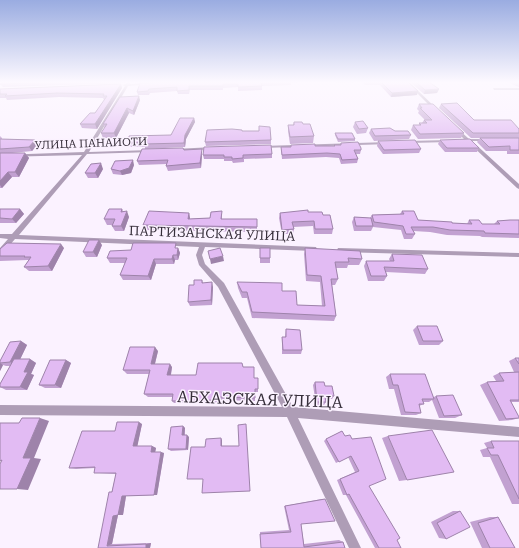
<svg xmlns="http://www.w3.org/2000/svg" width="519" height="548" viewBox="0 0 519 548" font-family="'Roboto Serif',serif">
<rect width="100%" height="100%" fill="#fbf2ff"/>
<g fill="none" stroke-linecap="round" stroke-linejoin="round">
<path fill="#ae9db6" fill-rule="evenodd" d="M128,82h2v2l18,-1 2,1 -22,2 -39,66 61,-2 2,1v1l-65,2 -68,81 297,12 1,2 -3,2 -109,-4 -3,8 3,9 19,19 69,124 226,20v10l-221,-19 63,130h-12l-62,-131 -287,-2v-10l282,2 -64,-120 -19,-22 -3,-10 3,-8 -184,-8 -13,15h-2v-6l8,-9 -8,-1v-4h12l70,-79 -82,2v-2l84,-3 41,-66 -3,-1 4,-1z
M406,82h3l29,28v2h-2z
M493,88h26v2h-25z
M455,128h2l12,11h21v2h-18l47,43v5l-2,-1 -50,-47h-7v-2h4l-9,-9z
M448,140l2,1v1l-42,1 -2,-1 2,-1z
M388,142h2v2l-128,4 -2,-1 2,-1z
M214,147h2v2l-42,2 -2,-1 2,-1z
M338,248l181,5v4l-179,-5 -3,-2z"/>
</g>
<path fill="#c2a1d1" d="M3,82h122v1l-122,4 -3,-3z
M174,82h126l-9,1v2l-29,1v4l-24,1v-4l-15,1v2h-33l-1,4h-11l-1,-3 -27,2 -1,2h-11l-1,-3z
M336,82h72l9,13 -26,2 -11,-12h-15l-3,-3 -25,1z
M410,82h19l10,7 -2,4 -13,1z
M508,82h11v5l-3,-1z
M121,84l1,4 -25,41 -15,-1 -2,-4 15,-11 9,-13 -1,-2 -44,-1 -52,3 -1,-2h-6v-9z
M140,100l-6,15 -5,-2 -13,25h-13l-2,-5 4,-5 -2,-4z
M419,104l45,29 -3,5 -43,1 -7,-9 2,-5h6v-2h3l2,-3h1l-7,-7 1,-2 -2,-2z
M441,104l33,16 45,9v9h-48l-32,-30z
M194,118l1,4 -9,17 -1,8 -40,2v-2h-14l-2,-4 42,-8z
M294,122l20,14 -1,7 -23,1 -2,-13v-6h5z
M355,122l13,6 -2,5 -9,1 -4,-7z
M371,129l24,2 16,4 -2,4 -35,2 -5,-8z
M242,131l29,9v4l-65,2 -1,-4z
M335,133l20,6v2l-17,1 -3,-7z
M0,136l2,2v1l33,1 3,4 -6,7 -20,2h13l4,5 -10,19h-7l-10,11h-2z
M480,138h39v16h-12v-3h-21l-9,-9z
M440,140l39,8 -2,4h-32l-7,-8z
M378,141l43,8 -2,4 -36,1 -6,-8z
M341,143l20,7 -1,4h-4l2,5 -1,4 -16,1 -2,-6 -13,-1 -44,2 -1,-12h9l1,-2 43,1v-1h6z
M184,150l18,4 -1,14 -33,3 -2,-5 1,-2 -28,1 -2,-4z
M272,154v4l-28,1v3l-11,1 -1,-2h-8v-2h-20l-1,-4z
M134,165l-3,8 -9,2 -9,-1 -2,-5z
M103,169l-5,9h-10l-3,-5z
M0,209h20l4,5 -8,9h-16z
M122,209l1,2 6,6 -5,14h-9l-3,-5 1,-1h-6l-3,-6z
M402,211l16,9 34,3 15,1 2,-4 13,4h12l3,-3 22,-1v18l-37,-1 -2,-1 -33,-1 -17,-3 -17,-1 2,3 -3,5h-8l-3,-9 -28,-3 -2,4h-17l-2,-9 2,-5 16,1 2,-3 28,-1z
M308,212l15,3 10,14 -1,5h-18l-1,-8 -20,1 1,2 -1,5h-11l-3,-16 1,-5z
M189,213l1,6 20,-1 12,-2v3h35v13l-112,-2 -2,-5z
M102,245l-5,12h-11l-3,-5z
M64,248l-12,23h-23l-5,-4 4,-6v-1l-28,1v-12z
M178,248l2,5 -2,7h-3l-1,4h-18l-5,16h-28l-3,-5 5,-12h-15l-3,-5 24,-8z
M260,248l10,10v5h-10z
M305,248l57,11 -3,6h-11l-1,3h-11l2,11 -3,6h-3l4,31 -2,5 -82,-3 -5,-20h-5l-4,-10 -1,-6 60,23 25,1 -2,-24 -14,-1 -2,-27z
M392,254l36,15 -3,5 -39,-2 1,4 -3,5h-16l-4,-15 2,-5h24l-1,-2z
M202,280l1,3 10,4 -1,18 -22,1 -2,-4 6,-17z
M417,326l26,15 -4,4h-20l-6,-15z
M286,329l16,21 -1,4h-19v-17h3z
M21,341l6,4 -7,14h10l6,4 -5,11 3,1 -7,15h-21l-6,-3v-3l10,-18h-4l-3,-1 -3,6v-10z
M158,351l-3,13 17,3 -1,8h25l47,-8 11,11h4v14h-3v9l-35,-1v3h-46l-2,-2v-4h-24l-4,-3 5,-20h-22l-4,-4z
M515,358h4v44h-8l8,16 -7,2 -13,1 -19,-36 7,-3 9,-1 -3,-5 6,-3 15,-1 -5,-11z
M66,360l5,3 -10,25h-16l-6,-3z
M390,374l44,23 2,-1 26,19 -7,3h-16l-7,-18 -3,2h-6l1,2 -5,2 2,7 -5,2h-15l-7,-26h-5l-3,-12z
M315,382l10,4 9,10 -2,3h-6v3l-2,3h-8l-3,-20z
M142,424l-5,22h15l4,2 -1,4 9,1 -7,42 -31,1 -3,19h-5l-6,29 39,-1 -1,5h-52l18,-74 -17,-1h-5l1,-5 -19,1 -7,-1 46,-37z
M183,426l2,2v7l4,2 -1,13 -17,1 -3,-2z
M342,431l27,55 32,62h-26l-29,-53h-3l-6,-15 18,-8 -7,-15 -12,6 -12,-22 2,-2z
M388,436l19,44 -8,1 -17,-43z
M491,441h28v63h-7l-22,-47h-7l-3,-7 7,-2 -3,-5z
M322,499h3l-24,25 3,20 35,-4 4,2 2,6h-84l-1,-16 29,-2 -5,-24z
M453,511h7l-14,28 -7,-1 -8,-16z
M490,517h8l17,31h-33l-12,-26z"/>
<path fill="#9e83aa" d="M121,84l1,4 -25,41 -2,-5z
M439,89l-2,4 -13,1 1,-4z
M418,91l-1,4 -26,2 1,-4z
M139,96l1,4 -6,15 -1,-4z
M127,108l2,5 -13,25 -2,-5z
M194,118l1,4 -9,17 -1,8 -1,-4 1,-8z
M35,140l3,4 -6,7 -3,-4z
M202,149v5l-1,14 -1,-5z
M25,153l4,5 -10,19 -4,-5z
M133,160l1,5 -3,8 -9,2 -2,-4z
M101,163l2,6 -5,9 -3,-5z
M8,172l4,5 -10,11 -2,-3v-4z
M20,209l4,5 -8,9 -4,-4z
M127,211l2,6 -5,14 -3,-5z
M189,213l1,5 -1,6 -1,-5z
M99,240l3,5 -5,12 -4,-5z
M61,244l3,4 -12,23 -4,-5z
M178,248l2,5 -2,7 -1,-5z
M173,255l2,5 -1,4 -2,-5z
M223,256l1,5 -13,3 -1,-5z
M154,259l2,5 -5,16 -3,-4z
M212,282l1,5 -1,18 -1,-5z
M21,341l6,4 -10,21 -7,-4z
M155,347l3,4 -4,16 -3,-3z
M30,359l6,4 -5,11 3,1 -7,15 -7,-3 4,-15z
M66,360l5,3 -10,25 -6,-3z
M0,363l3,2 -3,6z
M170,364l2,3 -2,12 -3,-4z
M40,418l9,3 -15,37 7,1 -13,31 -11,-1 6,-31z
M139,422l3,2 -5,24 -4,-2z
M183,426l2,2 -1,9 -2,-2z
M187,435l2,2 -1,13 -2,-1z
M221,438l1,2v8l-1,-2z
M152,446l4,2 -1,5 -4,-1z
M161,452l3,1 -7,42h-3z
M122,496h4l-3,19h-5l-6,29 -5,2 6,-30z
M151,543l-1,5h-4v-4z"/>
<path fill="#e2bbf3" stroke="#9e83aa" d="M3,82h53l-56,2z
M174,82h112l-25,1 1,3 -24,1v-3h-15v2h-34v4l-12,1v-4l-28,2 -1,2 -11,1 3,-9z
M381,82h27l10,9 -26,2z
M416,82h13l10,7 -14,1z
M121,84l-26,40h-15l10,-11h5l12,-17h-4l1,-2 -47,-1 -52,3 2,-2h-7v-5z
M139,96l-6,15 -6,-3 -13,25h-13l6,-9h-4l17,-27z
M457,103l17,17h37l8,9v4h-46l-32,-29z
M419,104h14l31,29 -44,1 -7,-9h8l-2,-2h8l-3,-3h8l-12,-12h2z
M180,118h14l-9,17 -1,8 -40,1 1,-2 -16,1v-7l42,-1z
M363,121l5,7 -9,1 -4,-7z
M294,122h8l1,2h7l4,12 -24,1 -2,-12h6z
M259,126l11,1 1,13 -66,2 2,-12 25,-1 10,1v1h17z
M390,128l5,3h13l3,4 -36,1 -4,-7z
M335,133h17l3,6h-17z
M480,138h39v12h-9v-4l-21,1z
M0,139l35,1 -6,7 -29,2z
M470,139l9,9h-32l-7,-8z
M415,140l6,9 -37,1 -6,-9z
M358,142l3,6v2h-7l4,9 -16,1 -2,-6 -13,-1 -45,2 -1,-8h10v-2l24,-1v2h20l-1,-1h7v-2z
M271,145l1,9 -29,1v3l-11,1v-2h-8v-2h-21l1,-8z
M183,148l1,2 18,-1 -2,14 -34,3 2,-6 -31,1 5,-12z
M0,153h25l-10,19h-7l-8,9z
M133,160l-4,8 -9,3 -9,-2 4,-8z
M101,163l-6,10h-10l6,-9z
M0,209h20l-8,10 -12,-1z
M109,209h13l-1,3 6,-1 -6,15h-9l3,-7h-11z
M308,210v2h14l1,3h7l3,14h-18l-1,-8 -22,1 2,7 -12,1 -2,-17z
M149,211l40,2 -1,6 22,-1 1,-6 11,-1 -1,8h36v8l-114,-2z
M402,211h12l4,9 34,2v1l20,1 -3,-4h10l3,4h18l-3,-3 13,-1h9v14l-34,-1 -1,-2 -34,-1 -17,-3h-22l4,7h-9l-3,-8 -29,-4 -2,-7 32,-1z
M354,217l17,1 2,8h-17z
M89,240h10l-6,12h-10z
M7,243l54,1 -13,22 -24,1 7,-10h-7l1,-1h-25v-7z
M133,243h43l-1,5h3l-1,7h-4l-1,4h-18l-6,17 -28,-1 7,-17h-20l3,-7 21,-1z
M220,248l3,8 -13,3 -2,-8z
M260,248h10v10h-10z
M305,248l55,3 2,8 -14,-1 1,4h-14l3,17h-7l5,37 -84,-4 -5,-20h-5l-5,-10 45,1v8h14l1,14 28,1 -4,-30 -14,-1z
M392,254l30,1 6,14 -44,-2 3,9h-16l-5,-15h28z
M194,280h8v3l10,-1 -1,18 -23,2 1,-17h5z
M417,326h20l6,15h-20z
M286,329l14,1 2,20h-19l-1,-13h4z
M21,341l-11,21 -10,1v-2l10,-19z
M130,347h25l-4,17h19l-3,11h29l2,-12h44l1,4h11v11h4v11h-3v9l-36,-1 -1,3 -46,1 1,-7h-29l6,-24h-27z
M515,358h4v6z
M14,359h16l-6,13h4l-8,15h-20v-3z
M50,360h16l-11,25h-16z
M519,372v28h-9l9,17v1l-13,1 -19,-37 17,-1 -5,-8z
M390,374h35l9,25h-12l2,5h-5l2,9 -16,-1 -7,-27h-5z
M315,382h9l1,4h7l2,10h-9l1,6h-9z
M453,395l9,20 -18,1 -8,-20z
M22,418h18l-17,40h8l-14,31h-17v-25l2,-4 -2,1v-38h19z
M117,422h22l-6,24h19l-1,6h10l-7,43 -32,1 -4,19 -5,1 -6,30 39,-2v4h-48l11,-56h3l4,-19h-22l1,-6 -26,1 13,-37h33z
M246,424l4,67 -48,2 1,-14h-16l4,-32h14l1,-8 15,-1v8h18l-1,-21z
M183,426l-1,9h5l-1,14h-18l3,-22z
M432,430l22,42 -47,8 -19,-44z
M342,431l3,5 5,-1 2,4 19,-2 15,42 -17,7 31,52 -3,2 4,8h-22l-30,-54 -2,1 -7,-16 19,-8 -8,-15 -12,6 -13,-23z
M491,441h28v58l-21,-44h-7l-4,-7h7z
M325,499l10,22 -34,3 3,23 39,-5 2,6h-84l-1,-14 31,-2 -6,-26z
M460,511l10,16 -24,12 -9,-16z
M498,517l17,31h-25l-12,-25z"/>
<linearGradient id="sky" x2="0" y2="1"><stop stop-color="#9aace1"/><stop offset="0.52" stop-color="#fdf9ff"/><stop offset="1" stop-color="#fdf9ff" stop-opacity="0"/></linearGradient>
<rect width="519" height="158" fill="url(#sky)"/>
<g text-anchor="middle" stroke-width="3" stroke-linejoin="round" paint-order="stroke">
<g font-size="11" fill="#362e3a" stroke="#fbf2ff">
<text transform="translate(91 143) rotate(-2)" y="4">УЛИЦА ПАНАИОТИ</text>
</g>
<g font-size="13" fill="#362e3a" stroke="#fbf2ff">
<text transform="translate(212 233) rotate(2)" y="5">ПАРТИЗАНСКАЯ УЛИЦА</text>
</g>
<g font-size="16" fill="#362e3a" stroke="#fbf2ff">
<text transform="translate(260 399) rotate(2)" y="6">АБХАЗСКАЯ УЛИЦА</text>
</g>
</g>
</svg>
